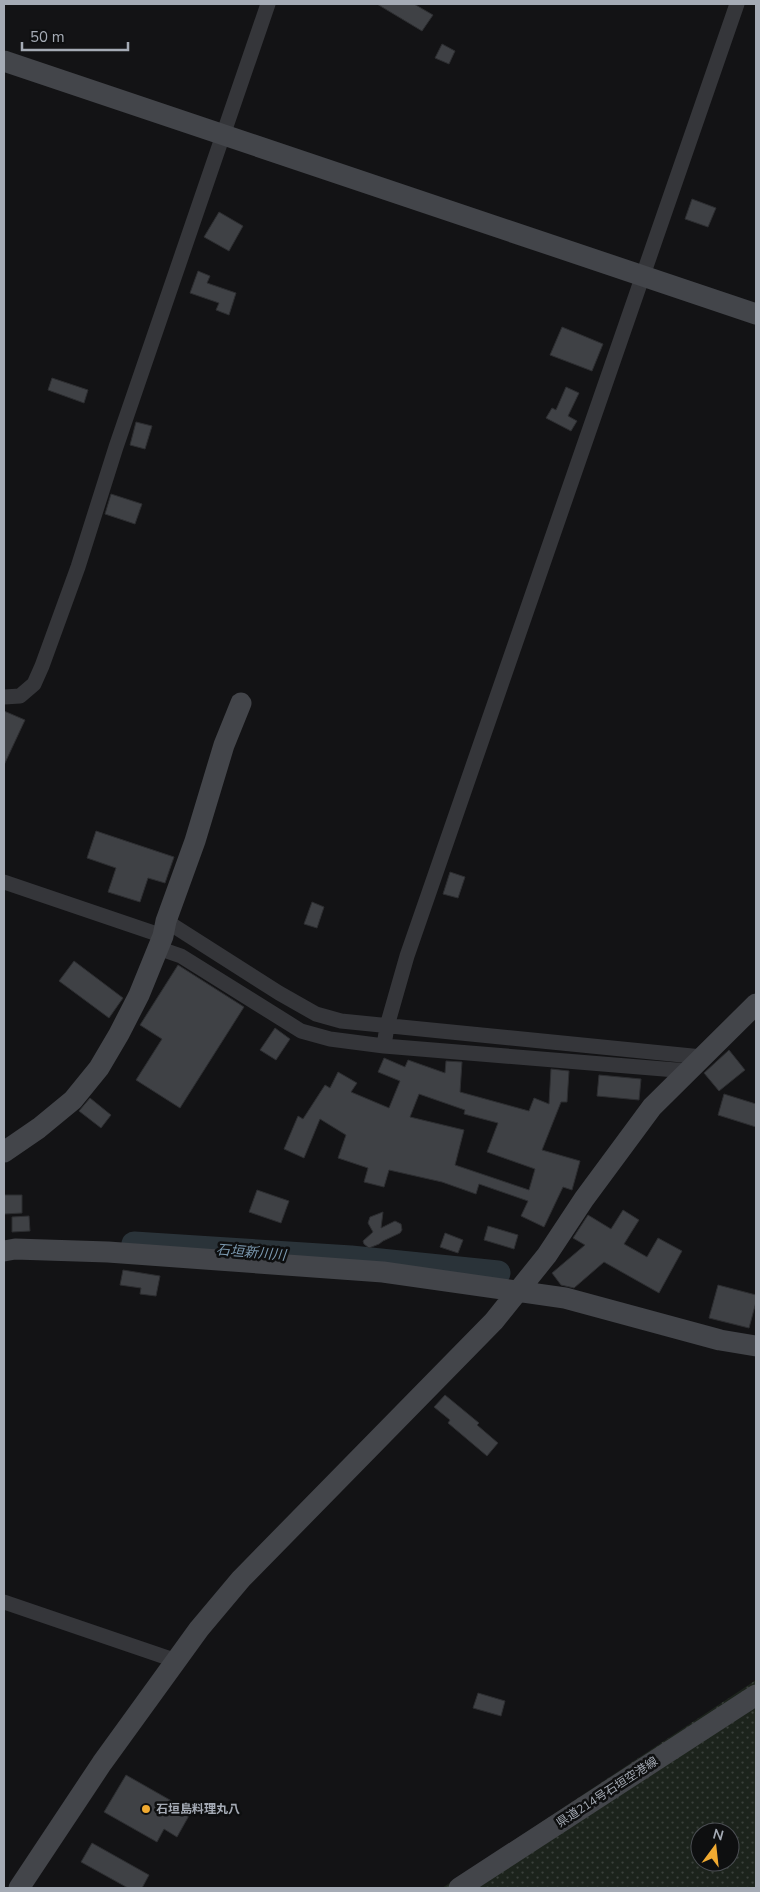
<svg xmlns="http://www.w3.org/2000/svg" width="760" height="1892" viewBox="0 0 760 1892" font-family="'Nunito Sans','Noto Sans JP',sans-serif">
<defs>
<pattern id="green-dots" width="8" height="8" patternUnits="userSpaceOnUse" patternTransform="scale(1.25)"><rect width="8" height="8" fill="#1c231c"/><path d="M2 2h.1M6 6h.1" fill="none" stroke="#3a403b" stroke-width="1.8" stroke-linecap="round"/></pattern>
</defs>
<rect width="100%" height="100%" fill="#131315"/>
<path fill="url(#green-dots)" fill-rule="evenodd" d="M756,1680v208h-314zM700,1832h30v30h-30z"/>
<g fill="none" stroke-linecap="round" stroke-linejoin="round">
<path stroke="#2a3339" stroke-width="25" d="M134,1244l217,14 147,15"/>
</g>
<path fill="#3f4145" stroke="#2d2e31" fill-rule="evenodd" d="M377,4h37l19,11 -11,16z
M442,44l13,7 -6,13 -14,-6z
M692,199l24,9 -8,19 -23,-8z
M219,212l24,14 -14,25 -25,-14z
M198,271l12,5 -3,7 29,10 -7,22 -13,-5 3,-7 -29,-10z
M562,327l41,17 -11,27 -42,-16z
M52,378l36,12 -4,13 -36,-13z
M566,387l13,6 -11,23 9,5 -6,10 -25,-13 6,-10 4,2z
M136,422l16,4 -7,23 -15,-4z
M111,494l31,10 -7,20 -30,-10z
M4,711l21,9 -21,45z
M96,831l78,26 -9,26 -17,-5 -8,24 -32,-10 8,-24 -29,-10z
M450,872l15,5 -7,21 -15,-4z
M312,902l12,5 -7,21 -13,-4z
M74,961l49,37 -14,20 -50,-37z
M178,965l66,42 -64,101 -44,-28 26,-41 -22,-14z
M275,1028l15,11 -14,21 -16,-10z
M729,1050l16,20 -26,21 -15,-18z
M384,1058l21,9 3,-7 37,13 1,-12 16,1 -2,30 69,19 5,-13 15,6 2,-35 18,2 -2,31h-6l-19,48 38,11 -8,29 -9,-3 -19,40 -23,-11 7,-15 -49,-17 -3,10 -34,-12 -53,-12 -5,17 -20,-5 4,-14 -30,-10 8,-23 -26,-16 -16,39 -20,-9 14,-33 5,3 22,-34 5,3 8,-16 19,11 -6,9 38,16 11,-27 -22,-9zM419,1094l46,16 -1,4 34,9 -11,29 48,17 -6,21 -74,-25 9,-35 -54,-13z
M599,1075l42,4 -2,21 -42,-4z
M724,1094l32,10v23l-38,-12z
M90,1098l21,17 -10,13 -22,-17z
M257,1190l32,11 -8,22 -32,-11z
M4,1195h18v18l-18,1z
M623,1210l16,10 -15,24 23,13 11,-19 24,13 -23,42 -55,-31 -30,26 -13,-3 -9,-12 33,-28 -12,-7 15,-23 23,14z
M383,1212l-2,16 14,-7 6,3 1,6 -2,3 -17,8 -4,3 -10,4 -5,-4 -1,-3 10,-9 -5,-9 2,-6z
M29,1216l1,15 -18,1v-15z
M488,1226l30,9 -4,14 -30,-9z
M445,1233l18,7 -5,13 -18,-6z
M123,1270l37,6 -4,20 -16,-2 1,-6 -21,-3z
M718,1285l38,10v7l-7,26 -40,-10z
M445,1395l34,28 -2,2 21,18 -11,13 -39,-33 2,-3 -16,-13z
M478,1693l27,8 -4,15 -28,-8z
M126,1775l65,37 -14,25 -13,-8 -7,13 -53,-30z
M92,1843l57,32 -7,13h-14l-47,-26z"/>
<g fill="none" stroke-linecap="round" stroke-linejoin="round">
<path stroke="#35363a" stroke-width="15" d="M4,697l16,-1 14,-12 8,-18 36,-99 38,-120 152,-443
M4,882l159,54
M166,921l113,72 37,21 25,7 361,36
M158,948l23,8 120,75 29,8 54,7 304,25
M384,1046l3,-20 20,-70 330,-952
M4,1602l173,59"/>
<path stroke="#43454a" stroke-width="21" d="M4,61l752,253
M4,1152l35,-24 34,-28 26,-32 20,-34 20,-39 24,-59 3,-15 29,-80 29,-96 17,-42
M4,1251l11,-2 93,3 275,20 182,26 155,42 36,6
M19,1888l83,-125 97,-134 42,-50 253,-258 53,-66 37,-56 68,-92 104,-103
M459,1888l297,-193"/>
</g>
<circle fill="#f0aa31" stroke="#0e0f10" stroke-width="2" cx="146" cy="1809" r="5"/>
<g text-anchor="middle" stroke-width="5" stroke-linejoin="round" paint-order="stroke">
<g font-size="12" fill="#a5abb5" stroke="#0e0f10">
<text transform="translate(607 1792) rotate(-33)" y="4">県道214号石垣空港線</text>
</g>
<g font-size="12" font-weight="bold" fill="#a5abb5" stroke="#0e0f10" text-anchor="start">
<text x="156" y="1813">石垣島料理丸八</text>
</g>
<g font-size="14" font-style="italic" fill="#7c9ab1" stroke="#0e0f10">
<text transform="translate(251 1252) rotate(5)" y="5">石垣新川川</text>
</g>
</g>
<rect width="760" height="1892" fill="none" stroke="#a5abb5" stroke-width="10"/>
<g transform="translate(715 1847) rotate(15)"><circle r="24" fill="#0e0f10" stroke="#4a4d52"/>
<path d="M0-4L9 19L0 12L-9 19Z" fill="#f0aa31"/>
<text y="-8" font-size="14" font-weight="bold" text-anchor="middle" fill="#a5abb5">N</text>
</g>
<path d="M22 42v8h106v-8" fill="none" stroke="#a5abb5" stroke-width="2.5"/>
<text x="30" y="42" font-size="15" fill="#a5abb5" stroke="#0e0f10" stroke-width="4" paint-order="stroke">50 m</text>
</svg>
